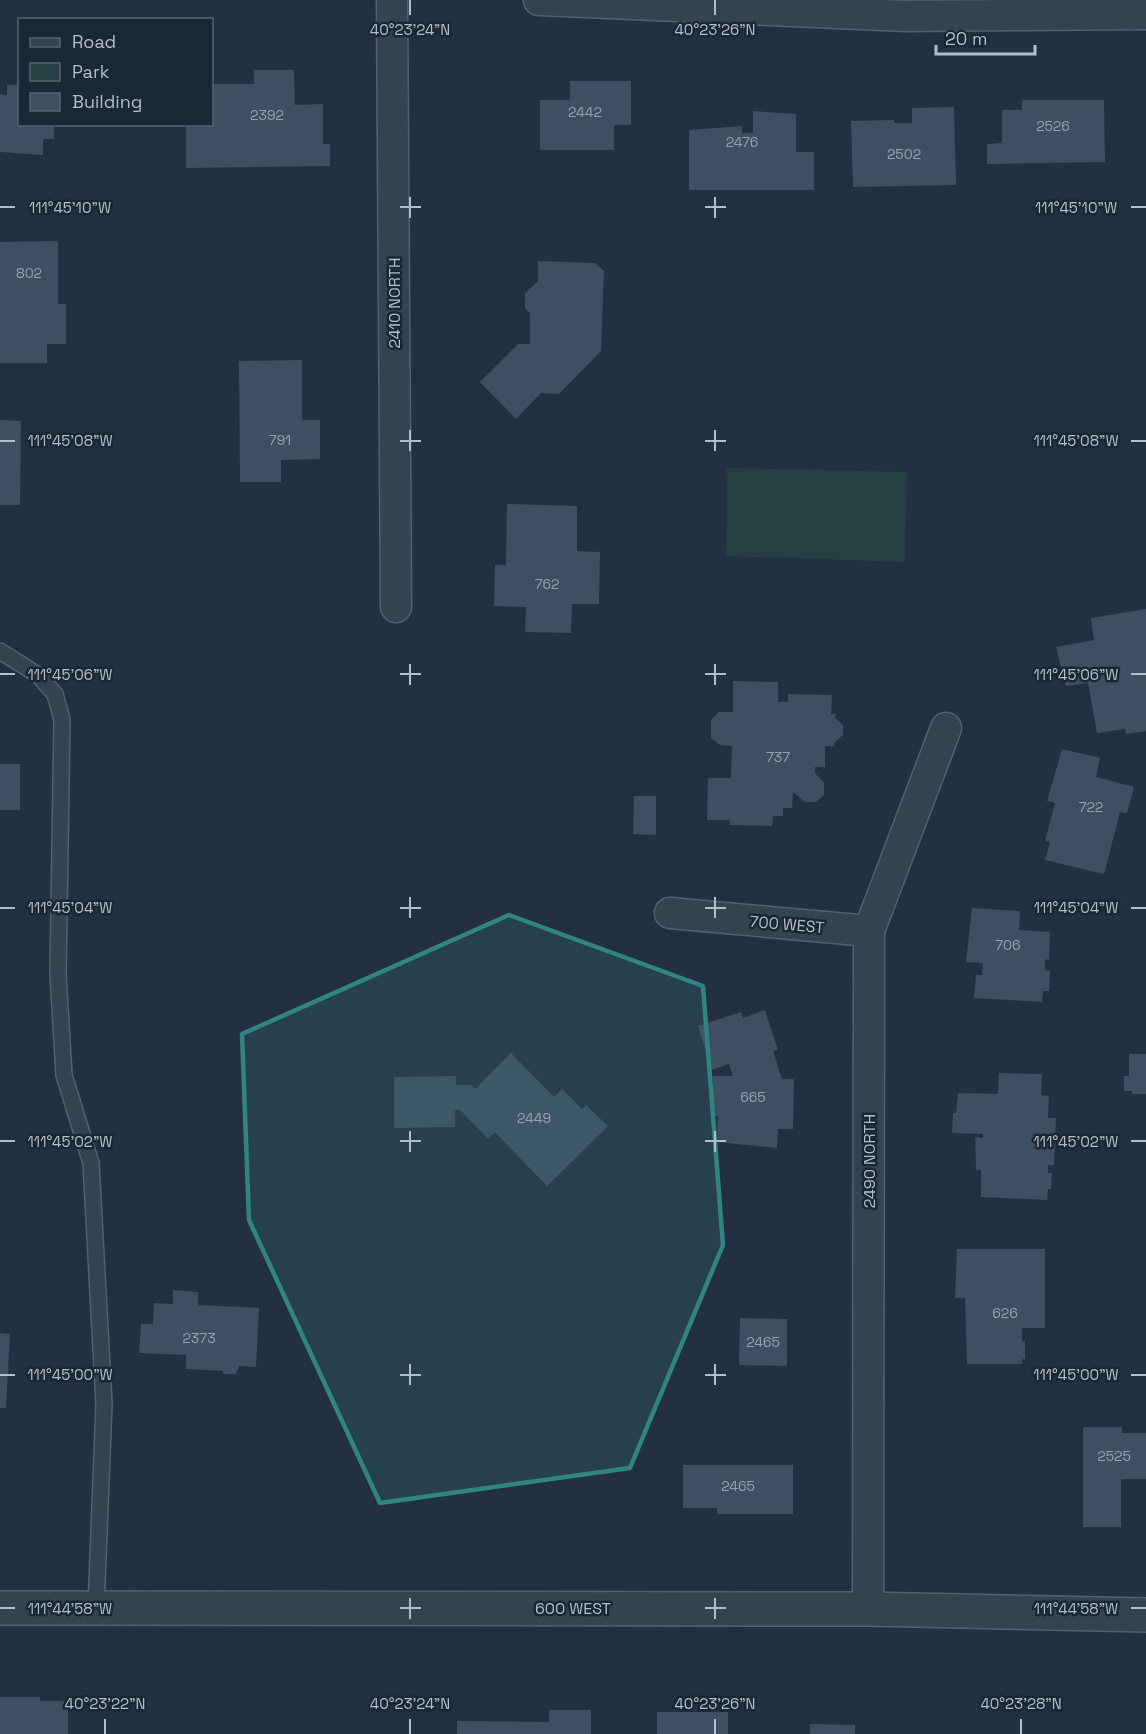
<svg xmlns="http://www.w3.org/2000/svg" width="1146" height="1734" viewBox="0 0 1146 1734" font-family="'Space Grotesk',sans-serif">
<rect width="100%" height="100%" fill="#233041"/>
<path fill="#253f42" d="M727,468l180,4 -2,90 -179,-6z"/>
<path fill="#3f4e61" d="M254,70h40l1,35 28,-1v40h7v22l-144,2v-44h26v-40h42z
M570,81h61v44h-17v25h-74v-50h30z
M7,85h13v39h34v15h-11v16l-43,-3v-58l7,1z
M1022,100h82l1,62 -118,2v-20l15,-1v-33h20z
M954,107l2,78 -103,2 -2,-66 43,-1v3h18v-15z
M753,111l43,3v38h18v38h-125v-60l53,-4v7h11z
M58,241v63h8v40h-19v19h-47v-121z
M538,261l57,2 9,8 -3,80 -42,43 -18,-1 -25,26 -36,-37 38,-38h12v-31l-5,-5v-15l13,-12z
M302,360v60h18v39l-39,1v22h-41l-1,-121z
M0,420l21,1 -1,84h-20z
M507,504l70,2v45l23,1 -1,52h-27l-1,29 -46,-1 1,-25 -32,-1 1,-41h11z
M1146,609v122l-20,3 -1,-5 -28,4 -9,-50 -22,3 -10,-39 38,-7 -3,-22z
M733,681l45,1v20h10v-8l44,1 -1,19h5l-1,4 8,7v10l-9,8v3h-9v21h-10v6l9,10v12l-8,7h-11l-12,-10 -1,16h-9v8h-10l-1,10 -42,-1v-5h-23l1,-42h23l1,-32 -12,-1 -9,-7v-18l8,-8h14z
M1062,749l38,9 -4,19 38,10 -7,26 -7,-1 -16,62 -59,-14 5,-18 -5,-1 10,-38 -8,-2z
M0,764h20v46h-20z
M634,796h22v39l-23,-1z
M972,908l48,3 -1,19 31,2 -1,28 -4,-1v11l5,1 -1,20h-6l-1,11 -68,-4 2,-23h6l1,-12 -17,-1z
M765,1010l13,40 -5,1 9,28h12l-1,50h-15l-1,19 -60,-6 1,-26 -6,-1 1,-39h20l-4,-12 -17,6 -14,-44 43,-14 2,6z
M511,1053l43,44 8,-8 20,20 4,-4 22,21 -61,60 -52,-54 -7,7 -28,-29h-5v17l-61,1v-51l62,-1v9h16l3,4z
M1129,1054h17v40h-14v-3h-8v-15h5z
M999,1073l43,1 -1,21 8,1 -1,22h8l-2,47h-6v8h4l-1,16h-3l-1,11 -66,-3v-27h-5l-1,-33 8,1v-4l-31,-1 1,-20h3l2,-20 40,1z
M957,1249h88v79h-23v13h3v18h-3v5h-55l-2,-66h-10z
M173,1290l25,2v13l61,3 -3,59 -17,-1 -3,8h-13v-3l-37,-2v-14l-47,-2 2,-29h12l1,-21 19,1z
M740,1318l47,1v47l-48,-1z
M0,1333l10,1 -4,74h-6z
M1083,1427h39v6h24v46h-25v48h-38z
M683,1465h110v49h-76v-6h-34z
M0,1697h40v4h28v33h-68z
M549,1710h42v24h-134v-13l92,1z
M657,1712h71v22h-71z
M810,1724l45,1v9h-45z"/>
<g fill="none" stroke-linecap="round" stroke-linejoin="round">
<g stroke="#55606e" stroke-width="18">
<path id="service" d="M0,651l38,24 17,19 7,26 -4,254 6,101 27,88 13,241 -8,204"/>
</g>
<g stroke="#55606e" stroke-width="33">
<path id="minor" d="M392,0l4,607
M539,0l367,16 240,-2
M670,913l199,18
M868,1609l1,-678 77,-203"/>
</g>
<g stroke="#55606e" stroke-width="36">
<path id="tertiary" d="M0,1608l868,1 278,6"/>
</g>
<use href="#service" stroke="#374251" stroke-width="15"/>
<use href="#minor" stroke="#374251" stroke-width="30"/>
<use href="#tertiary" stroke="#374251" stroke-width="33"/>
</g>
<path fill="#308481" fill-opacity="0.2" stroke="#308481" stroke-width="4.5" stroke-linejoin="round" d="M509,915l194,71 20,259 -93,223 -250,35 -131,-283 -7,-186z"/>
<path fill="none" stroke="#b4bdcb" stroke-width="2" d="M410,0v15M715,0v15M410,197v21M715,197v21M0,207h15M400,207h21M705,207h21M1131,207h15M410,430v21M715,430v21M0,441h15M400,441h21M705,441h21M1131,441h15M410,664v21M715,664v21M0,674h15M400,674h21M705,674h21M1131,674h15M410,897v21M715,897v21M0,908h15M400,908h21M705,908h21M1131,908h15M410,1131v21M715,1131v21M0,1141h15M400,1141h21M705,1141h21M1131,1141h15M410,1364v21M715,1364v21M0,1375h15M400,1375h21M705,1375h21M1131,1375h15M410,1598v21M715,1598v21M0,1608h15M400,1608h21M705,1608h21M1131,1608h15M105,1719v15M410,1719v15M715,1719v15M1021,1719v15"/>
<g text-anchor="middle" stroke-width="5" stroke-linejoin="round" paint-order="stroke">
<g font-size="14" fill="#97a1b0">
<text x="585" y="117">2442</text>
<text x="267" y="120">2392</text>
<text x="1053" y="131">2526</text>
<text x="742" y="147">2476</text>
<text x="904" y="159">2502</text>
<text x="29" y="278">802</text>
<text x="280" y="445">791</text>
<text x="547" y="589">762</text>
<text x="778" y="762">737</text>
<text x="1091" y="812">722</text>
<text x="1008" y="950">706</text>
<text x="753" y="1102">665</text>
<text x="534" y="1123">2449</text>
<text x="1005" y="1318">626</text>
<text x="199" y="1343">2373</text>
<text x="763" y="1347">2465</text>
<text x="1114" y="1461">2525</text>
<text x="738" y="1491">2465</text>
</g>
<g font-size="16" fill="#b4bdcb" stroke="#1c2736">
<text transform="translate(394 303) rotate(-90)" y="6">2410 NORTH</text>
<text transform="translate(787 924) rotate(5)" y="6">700 WEST</text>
<text transform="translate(869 1161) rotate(-90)" y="6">2490 NORTH</text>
<text x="573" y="1614">600 WEST</text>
</g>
</g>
<g font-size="15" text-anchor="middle" fill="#b4bdcb" stroke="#1c2736" stroke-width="5" stroke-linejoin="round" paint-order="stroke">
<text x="410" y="35">40°23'24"N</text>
<text x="715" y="35">40°23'26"N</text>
<text x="1076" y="213">111°45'10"W</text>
<text x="70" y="213">111°45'10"W</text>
<text x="70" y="446">111°45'08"W</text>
<text x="1076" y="446">111°45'08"W</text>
<text x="70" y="680">111°45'06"W</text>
<text x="1076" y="680">111°45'06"W</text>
<text x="1076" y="913">111°45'04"W</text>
<text x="70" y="913">111°45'04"W</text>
<text x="70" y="1147">111°45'02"W</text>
<text x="1076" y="1147">111°45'02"W</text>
<text x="70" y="1380">111°45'00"W</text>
<text x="1076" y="1380">111°45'00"W</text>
<text x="70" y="1614">111°44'58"W</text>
<text x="1076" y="1614">111°44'58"W</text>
<text x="105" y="1709">40°23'22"N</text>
<text x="410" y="1709">40°23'24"N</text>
<text x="715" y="1709">40°23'26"N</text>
<text x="1021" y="1709">40°23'28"N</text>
</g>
<rect x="18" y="18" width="195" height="108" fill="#1c2736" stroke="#596372" stroke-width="1.5"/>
<rect x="30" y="38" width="30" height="9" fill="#374251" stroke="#596372" stroke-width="1.5"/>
<text x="72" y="48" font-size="18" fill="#b4bdcb">Road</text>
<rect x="30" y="63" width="30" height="18" fill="#253f42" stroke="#596372" stroke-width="1.5"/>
<text x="72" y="78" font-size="18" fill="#b4bdcb">Park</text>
<rect x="30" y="93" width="30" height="18" fill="#3f4e61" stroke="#596372" stroke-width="1.5"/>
<text x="72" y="108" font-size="18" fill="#b4bdcb">Building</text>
<path d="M936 45v9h99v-9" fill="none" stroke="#b4bdcb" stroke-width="3"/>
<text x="945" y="45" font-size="18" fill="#b4bdcb" stroke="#1c2736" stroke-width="4.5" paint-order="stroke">20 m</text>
</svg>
